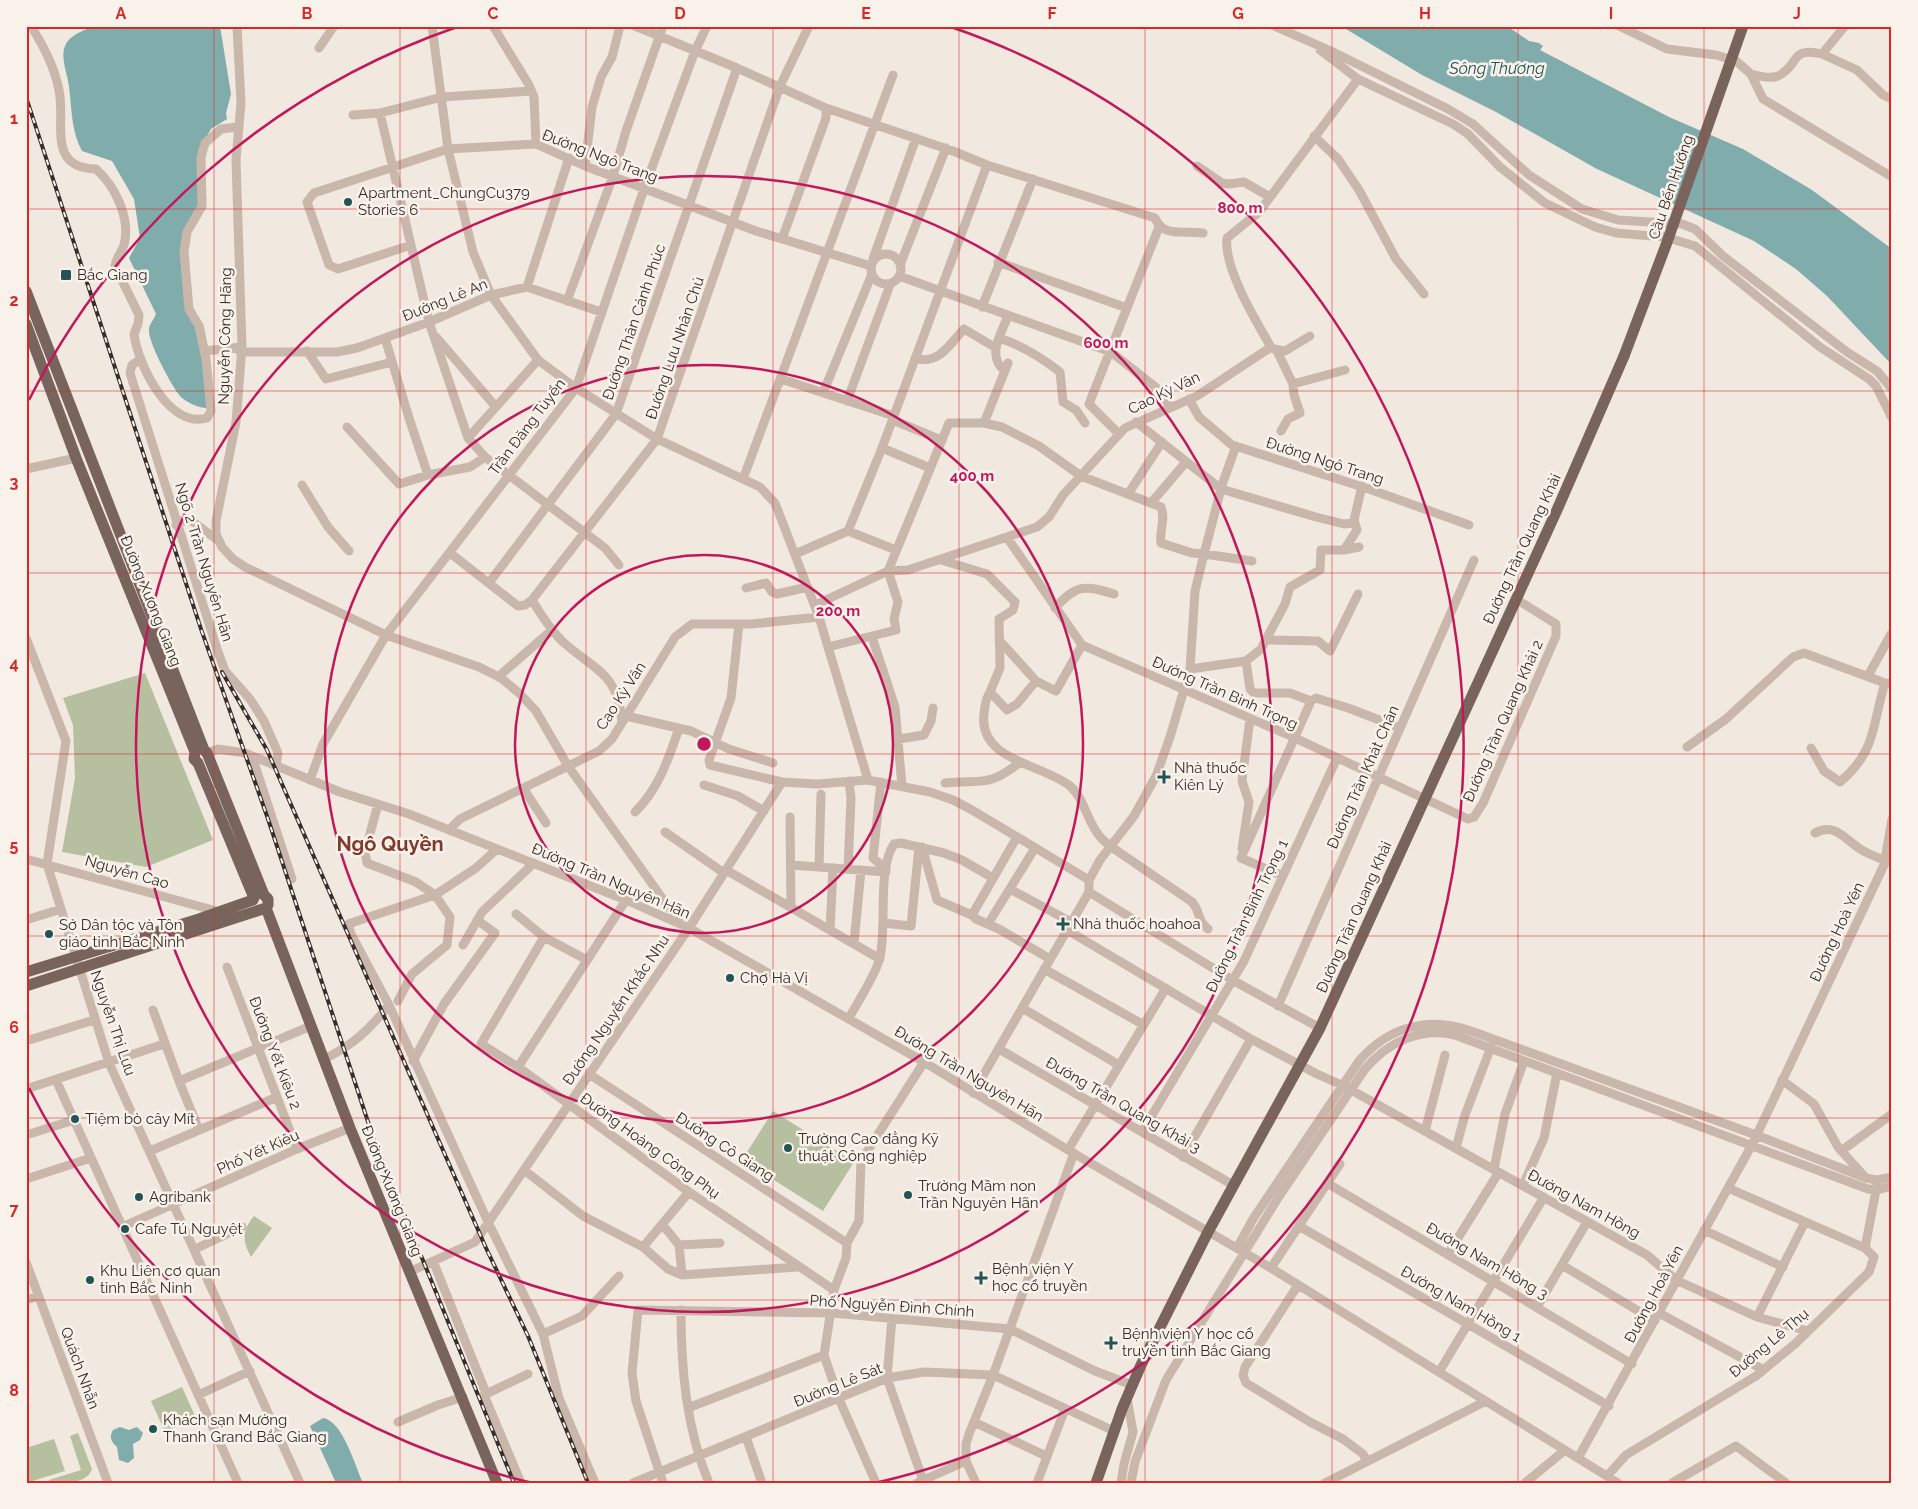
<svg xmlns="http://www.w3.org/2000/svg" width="1918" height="1509" viewBox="0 0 1918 1509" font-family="Raleway,sans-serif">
<rect width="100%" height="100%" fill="#f1e8df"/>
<path fill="#b6bf9f" d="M145,673l68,167 -67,27 -84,-15 13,-74 -2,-53 -10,-27z
M773,1111l81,51 -31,49 -81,-51z
M254,1216l18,12 -21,29c-9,-17 -9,-26 3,-41z
M182,1387l14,31 -31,14 -14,-31z
M78,1433l14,36c-5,16 -31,14 -44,14l1,-3 32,-10 -11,-34z
M54,1439l11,32 -39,12v-35z"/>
<path fill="#80acac" d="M93,26h127l11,68 -5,19 1,6 -16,10 -3,5 -3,18v48l-19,32 6,76 11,16 3,14 2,70c-7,1 -23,-6 -28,-12 -9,-11 -30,-51 -31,-64 -1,-7 5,-12 7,-18l-27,-56 11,-20 -6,-39 -22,-38 -30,-10c-11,-20 -10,-42 -13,-64 -1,-12 -9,-29 -4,-41 4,-11 18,-15 28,-20z
M1341,26h166l22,15 10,2 4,3 -3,4 129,67 74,32 69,41 80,59v116l-65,-69 -31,-27 -42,-28 -157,-72 -101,-57 -74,-37z
M323,1418c20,3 32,48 40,65h-27l-26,-57z
M120,1427l9,3 8,-3 6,6 -3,7 -7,4 1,14 -6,5 -9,-3 -2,-13c-6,-5 -8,-10 -4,-17z"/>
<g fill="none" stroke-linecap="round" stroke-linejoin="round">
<path stroke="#c9b7ab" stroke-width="9" d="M31,26c13,21 23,40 28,64 7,32 -13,78 37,79 19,17 35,49 28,76 -3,8 -8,13 -9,21l24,49 -1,9 -4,10c4,31 35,95 73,84l4,-7 -5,-52 -7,-33 -10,-17 -5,-57 3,-20 15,-26 -1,-49 4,-14 16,-14 17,-2
M237,26l4,77 -5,57 6,187 -6,75 -20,99v13l6,13 11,12 12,8 141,68 93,32 22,11 18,15 17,18 32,55 112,157
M432,26l16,123 25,103 18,43 47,65 38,28 81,51 103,48 15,16 44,114 49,163
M493,26l36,59 5,12 2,47
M635,26l102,42 89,40 127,43 34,14 168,53c8,20 29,12 48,15
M1274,26l57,25 117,58 25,15 56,51 53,34 36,11 64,4 13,5 28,27 124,96 30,19 15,18
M1619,26l48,23 49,6 20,6 15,13 12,25 129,78
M319,48l15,-22
M1320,50l38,29 95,45 15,10 32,33 45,36 50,24 21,6 49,4 30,9 125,101 49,32 7,7 16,32
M1822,54l35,16 26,25 9,4
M1751,74c7,2 19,5 27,2 22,-10 11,-30 44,-22l23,-28
M380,113l49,209 39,116 17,19 120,91 14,17
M353,115l27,-2 62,-16 89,-6
M1314,136l24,23 21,31 37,69 28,35
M585,166l7,-59 9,-30 11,-20 8,-31
M1197,166l25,17 7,1 15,-2 26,15
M782,239l44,-121v-10
M411,245l-73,24 -9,-4 -22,-63 7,-9 134,-44 88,-5 49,22 171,65 115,35
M871 269a15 15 0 1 1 30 0a15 15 0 1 1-30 0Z
M873,259l43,-121
M998,262l129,46
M900,265l46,-117
M899,276l212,76 47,37 13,18
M527,287l74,25
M567,301l46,-125 13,-45 37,-105
M982,307l51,-128
M436,337l60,70
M385,338l24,80 19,57
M999,338c22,7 43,20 61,34l3,30 13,8 9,13
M1274,349l11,2 25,-15
M204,351l38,-4
M307,351l19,28 66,-17
M1277,351l16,33 1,11 6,18 -12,6 -7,12
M240,352h97l20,-4 72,-26 62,-27 36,-8 42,-129
M915,358c23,8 35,-14 49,-29l32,19
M141,359l-9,6 -2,8 87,276 8,22 25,28 14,22 14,32 -2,13
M1005,371c-19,-15 -4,-37 3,-55
M781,379l113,37
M1293,384l52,-14
M823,393l49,-119
M1189,399l10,18 33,28 137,44 100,36
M847,401l43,-116
M893,420l48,20
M1136,422l85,67 95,28 28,7 11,-1
M984,423l24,-60
M347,427l52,57 29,-9 42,-8 15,-10
M1119,434l-30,-30 70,-177
M468,438l70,-78
M1236,446l-14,39 -18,69 48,7
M882,448l48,20
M26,469l50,-11
M743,479l150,-404
M302,485l26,42 21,24
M1128,494l34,-52
M1151,503l35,-41
M176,525l5,-4h11l28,21
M848,531l48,19
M1008,539l74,106 211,92 175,82 6,-2 9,-14 73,-167v-12l-40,-25
M1344,550l13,-20 -3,-10 8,-34
M450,553l68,53 7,-1 7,-5 125,-161 123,-353 29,-60
M795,554l53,-23 34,-83 105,-283
M941,560l46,14 28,28 -2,8 -14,9 1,49 -10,24 17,18 10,-6 19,-23
M489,583l127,-169 121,-346
M746,588l20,-5 6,9 5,2 31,-7
M532,600c9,15 18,29 30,41 33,30 56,31 60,81
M815,605l73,-34 61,-148h35l18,4 37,19 42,30 80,31c5,13 -2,23 0,36l31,10 12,1 -9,37 -5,78 -20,68 -14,39 -22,40 -34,44 -11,20v12l-116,201
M1055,608c22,-24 29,-23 59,-14
M739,624l-8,74 -22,62 1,5 72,17
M872,637l23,70 7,79
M26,638l40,103 -19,123 62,199 191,420
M999,640l37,41 20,10 26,-46
M1266,640l52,1 12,10 28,-57
M828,647l68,-17 -2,-11 4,-17 -10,-31 20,-1 129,-43 12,-10 14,-22 62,-67 72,-32 74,-49c-14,-24 -48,-80 -44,-109l32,-26 99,-133
M1246,661l4,28 4,4h36l21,8
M1190,669l56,-8 15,-12 24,-45 5,-17 30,-17 1,-20h23l15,-3
M1868,676l23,-42
M498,677l54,-47
M990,692c-5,7 -5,14 -6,22 -6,47 59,50 86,72 15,13 17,37 31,52 9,9 21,16 31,23 20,14 40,27 60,41 9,10 4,17 16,27
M626,716l65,15 38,18 44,14
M899,739l25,-4 7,-14 2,-13
M1687,747l39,-28 67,-62 11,-4 81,30
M1811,748l13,23 16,11c37,-31 32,-58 45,-99l7,1
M207,753l11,-4 27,4 95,39 69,22 217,86 63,28 235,134 144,88 203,118 347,215
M252,756l40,123
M310,780l13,-36 63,-109 190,-247 68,-199 51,-138 12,-25
M881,782l-8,76 13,11
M945,783c37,-4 42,5 74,-20
M704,785l34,11 26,15
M523,788l23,35
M378,804l-13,48 2,11 49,19 19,13 -87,29 3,10 38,71 99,217 55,112 16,64 36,85
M635,812c23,-22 34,-54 44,-84
M790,817l1,91
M451,831l2,-5 7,-7 139,-68 13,-12 63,-102 17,-13h59l68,-7
M665,832l59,41
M1815,833c20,-11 31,7 45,16 8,5 17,8 26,12
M1017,837l-45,78 4,4 23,10 51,30
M922,847l15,53 37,16
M1242,849l7,-47 -7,-21 1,-9 7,-53
M1886,854l6,-35
M26,859l194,53
M791,865l95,7
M819,867l2,-73
M848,869l3,-71 -2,-17
M726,870l154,89
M1283,876l-42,-18 70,-157 5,-3 35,11 49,19
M1010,889l61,33
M1089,892l145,89 86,47
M626,900l-108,167 171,125 145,98
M516,914l28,23 43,23
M26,920l35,-11
M883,923l28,3 8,-79
M988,924l47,-76
M830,930l3,-62
M1067,930l184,109 66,35 27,12 303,169 29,25 81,37 51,14
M854,943l7,-73
M463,945l19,-33 52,-49
M227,967l70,182
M1044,969l100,56
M398,1001l14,-27 35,-29 3,-28 -15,-22 41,-27 21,-19
M1278,1006l196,-446
M1022,1008l97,57
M153,1010l26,71
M849,1018c8,-15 28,-45 31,-61 7,-30 -3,-88 14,-113l7,-1 43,10 18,7 31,18
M26,1041l68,-21
M999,1049l234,136
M324,1059c28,-13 46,-30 65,-54
M413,1061l31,-57 51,-71 -18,-13
M518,1067l-37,-23 63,-107
M589,1074l258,169
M56,1080l182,403
M1782,1080l32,24 24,43 26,29
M26,1089l138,-45
M199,1130l-20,-49 132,-55
M1425,1131l20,-76
M1142,1132l102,-171 93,-203
M26,1135l48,-15
M1456,1148l9,-33 26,-68
M1068,1150l98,-162
M150,1151l127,-54
M1841,1151l51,-37
M1183,1157l68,-118
M1494,1169l11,-55 19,-53
M524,1170l59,46 60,31 25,22 14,6 115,-8
M26,1179l65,-21
M1327,1183l305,181
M1523,1185l21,-47 13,-65
M1728,1188l137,60
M662,1224l17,21 3,30
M1299,1226l310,180
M122,1227l175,-78 53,-21
M1704,1230l79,37
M679,1245l41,-2
M643,1247l46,-55
M1237,1248l16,-29 106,-158c31,-36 71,-45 115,-29l282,103 110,43 11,2 15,-3
M195,1249l47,-22
M1448,1254l51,-82
M433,1261l53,132
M26,1262l82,221
M1562,1265l93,56
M1271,1268l69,-104
M409,1272l66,-30 214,-314 93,-146 35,2 51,-4 62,12 23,8 19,10 117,70
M1298,1285l-53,82 -2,8 3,8 64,39 33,17 20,15 4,7
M26,1300l13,-4
M1537,1307l50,-85
M681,1310c0,58 5,118 28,173
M1659,1313l103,56
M1757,1317l48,-95
M892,1318l-5,60 37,105
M543,1334l39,-18 37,-40
M1439,1372l105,-175
M198,1395l52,-24
M688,1408l136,-53
M398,1422l40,-17 25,-8
M974,1422l72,34
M746,1437l16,46
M1578,1458l175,-315 139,-295
M966,1461l10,22
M1607,1476l19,-21 130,-79 40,-33 73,-71 5,-15 -9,-9 12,-63
M521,1483l-37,-88 44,-21
M633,1483l254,-105 37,-6 69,3 121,56
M663,1483l-27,-82 -4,-28 6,-63 194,3 178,16 85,42 37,14
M876,1483l-37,-84 -15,-44 10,-65 12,-32 1,-15 12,-22 2,-60 63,-99
M917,1483l49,-22v-17l3,-10 24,-59 81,-222
M1037,1483l28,-74
M1121,1483l3,-19 9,-32 -6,-34
M1131,1483l4,-21 31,-82 112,-182 87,-129c23,-27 55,-42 90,-34l413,154 9,1 15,-4
M1325,1483l161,-82
M1525,1483l40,-33
M1672,1483l64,-37 50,37"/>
<path stroke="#78645c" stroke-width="11" d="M26,291l178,459 3,3 57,142 4,4v6l-2,3
M26,324l50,134 119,294 -1,7 4,4 56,135
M266,908l84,220 147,355
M26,972l173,-53 54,-19
M26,986l240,-78
M1096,1483l26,-74 19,-44 67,-133 112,-204 237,-518 67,-154"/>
<g stroke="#372d2a" stroke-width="4">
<path id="rail" d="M26,97l175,532 67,190 107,324 139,340
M222,672l45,78 219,498 42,88 60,147"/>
</g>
<use href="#rail" stroke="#f9f2eb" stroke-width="2" stroke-dasharray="5.5" stroke-linecap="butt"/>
<path stroke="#78645c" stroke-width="11" d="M1624,356l42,-111 77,-219"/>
</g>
<path fill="none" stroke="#d62828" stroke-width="1" stroke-opacity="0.55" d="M214,26v1457M400,26v1457M586,26v1457M773,26v1457M959,26v1457M1145,26v1457M1332,26v1457M1518,26v1457M1704,26v1457M26,209h1866M26,391h1866M26,573h1866M26,754h1866M26,936h1866M26,1118h1866M26,1300h1866"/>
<g fill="none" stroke="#c2185b" stroke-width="2.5">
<circle cx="704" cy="744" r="189"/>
<circle cx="704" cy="744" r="379"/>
<circle cx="704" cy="744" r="568"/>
<path d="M533 1483A758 758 0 0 1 29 1088M29 400A758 758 0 0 1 457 27M951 27A758 758 0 0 1 875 1483"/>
</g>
<g fill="#225456" stroke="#f9f2eb" stroke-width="2">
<circle cx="348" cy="202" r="5"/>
<rect x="60" y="269" width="12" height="12" rx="2.5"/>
<path d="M1161.5 769.5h5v5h5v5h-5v5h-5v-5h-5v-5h5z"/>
<path d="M1060.5 916.5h5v5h5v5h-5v5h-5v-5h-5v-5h5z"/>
<circle cx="49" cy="934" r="5"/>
<circle cx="730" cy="978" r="5"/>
<circle cx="75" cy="1119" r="5"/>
<circle cx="788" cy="1148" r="5"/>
<circle cx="908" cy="1195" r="5"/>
<circle cx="139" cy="1197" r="5"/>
<circle cx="125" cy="1229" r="5"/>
<path d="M978.5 1270.5h5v5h5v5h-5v5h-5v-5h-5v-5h5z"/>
<circle cx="90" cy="1280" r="5"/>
<path d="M1108.5 1335.5h5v5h5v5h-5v5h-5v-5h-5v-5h5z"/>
<circle cx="153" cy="1429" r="5"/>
</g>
<g text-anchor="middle" stroke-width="5" stroke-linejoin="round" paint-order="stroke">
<g font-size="15" fill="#372d2a" stroke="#f9f2eb">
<text transform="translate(600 156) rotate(21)" y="5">Đường Ngô Trang</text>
<text transform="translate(1671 187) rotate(-71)" y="5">Cầu Bến Hướng</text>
<text transform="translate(445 300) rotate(-22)" y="5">Đường Lê An</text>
<text transform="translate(634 322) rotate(-71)" y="5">Đường Thân Cảnh Phúc</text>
<text transform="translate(225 336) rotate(-89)" y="5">Nguyễn Công Hãng</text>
<text transform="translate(675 348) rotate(-71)" y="5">Đường Lưu Nhân Chú</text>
<text transform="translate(1164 393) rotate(-26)" y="5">Cao Kỳ Vân</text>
<text transform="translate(527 427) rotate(-53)" y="5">Trần Đăng Tuyển</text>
<text transform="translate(1325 461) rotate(18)" y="5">Đường Ngô Trang</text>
<text transform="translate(1522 549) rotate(-65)" y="5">Đường Trần Quang Khải</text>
<text transform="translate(204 562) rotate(73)" y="5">Ngõ 2 Trần Nguyên Hãn</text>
<text transform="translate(151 601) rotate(68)" y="5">Đường Xương Giang</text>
<text transform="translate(1225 693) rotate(24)" y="5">Đường Trần Bình Trọng</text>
<text transform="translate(621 696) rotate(-57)" y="5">Cao Kỳ Vân</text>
<text transform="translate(1503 721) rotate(-66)" y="5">Đường Trần Quang Khải 2</text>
<text transform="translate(1363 777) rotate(-66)" y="5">Đường Trần Khát Chân</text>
<text transform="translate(127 872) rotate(16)" y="5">Nguyễn Cao</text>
<text transform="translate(611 881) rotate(23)" y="5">Đường Trần Nguyên Hãn</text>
<text transform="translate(1247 916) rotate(-64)" y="5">Đường Trần Bình Trọng 1</text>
<text transform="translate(1354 917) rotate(-66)" y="5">Đường Trần Quang Khải</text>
<text transform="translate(1837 932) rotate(-65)" y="5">Đường Hoà Yên</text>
<text transform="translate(616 1010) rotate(-56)" y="5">Đường Nguyễn Khắc Nhu</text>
<text transform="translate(113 1023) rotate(71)" y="5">Nguyễn Thị Lưu</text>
<text transform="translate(275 1053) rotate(69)" y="5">Đường Yết Kiêu 2</text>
<text transform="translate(969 1074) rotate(31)" y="5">Đường Trần Nguyên Hãn</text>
<text transform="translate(1123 1105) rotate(30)" y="5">Đường Trần Quang Khải 3</text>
<text transform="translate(650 1146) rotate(36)" y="5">Đường Hoàng Công Phụ</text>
<text transform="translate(725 1147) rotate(33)" y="5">Đường Cô Giang</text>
<text transform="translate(258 1152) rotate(-24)" y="5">Phố Yết Kiêu</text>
<text transform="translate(392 1191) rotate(68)" y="5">Đường Xương Giang</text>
<text transform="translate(1584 1204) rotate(29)" y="5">Đường Nam Hồng</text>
<text transform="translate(1487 1261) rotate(30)" y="5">Đường Nam Hồng 3</text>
<text transform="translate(1654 1294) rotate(-62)" y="5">Đường Hoà Yên</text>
<text transform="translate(1461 1304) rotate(30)" y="5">Đường Nam Hồng 1</text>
<text transform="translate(892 1306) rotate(4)" y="5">Phố Nguyễn Đình Chính</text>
<text transform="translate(1769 1343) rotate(-40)" y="5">Đường Lê Thụ</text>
<text transform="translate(80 1368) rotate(70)" y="5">Quách Nhẫn</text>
<text transform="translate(838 1385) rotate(-22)" y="5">Đường Lê Sát</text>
</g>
<g font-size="15" fill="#372d2a" stroke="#f9f2eb" text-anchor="start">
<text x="358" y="198">Apartment_ChungCu379<tspan x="358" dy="17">Stories 6</tspan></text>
<text x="77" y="280">Bắc Giang</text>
<text x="1174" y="773">Nhà thuốc<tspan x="1174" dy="17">Kiên Lý</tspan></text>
<text x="1073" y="929">Nhà thuốc hoahoa</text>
<text x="59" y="930">Sở Dân tộc và Tôn<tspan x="59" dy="17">giáo tỉnh Bắc Ninh</tspan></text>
<text x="740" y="983">Chợ Hà Vị</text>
<text x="85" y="1124">Tiệm bò cây Mít</text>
<text x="798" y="1144">Trường Cao đẳng Kỹ<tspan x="798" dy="17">thuật Công nghiệp</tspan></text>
<text x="918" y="1191">Trường Mầm non<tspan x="918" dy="17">Trần Nguyên Hãn</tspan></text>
<text x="149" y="1202">Agribank</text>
<text x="135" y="1234">Cafe Tú Nguyệt</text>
<text x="992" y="1274">Bệnh viện Y<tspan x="992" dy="17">học cổ truyền</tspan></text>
<text x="100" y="1276">Khu Liên cơ quan<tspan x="100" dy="17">tỉnh Bắc Ninh</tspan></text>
<text x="1122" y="1339">Bệnh viện Y học cổ<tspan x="1122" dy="17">truyền tỉnh Bắc Giang</tspan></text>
<text x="163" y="1425">Khách sạn Mường<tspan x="163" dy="17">Thanh Grand Bắc Giang</tspan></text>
</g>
<g font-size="16" font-style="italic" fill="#225456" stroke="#f9f2eb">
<text x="1497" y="74">Sông Thương</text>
</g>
<g font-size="20" font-weight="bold" fill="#803a29" stroke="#f9f2eb">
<text x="390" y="851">Ngô Quyền</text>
</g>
</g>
<circle cx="704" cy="744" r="8" fill="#c2185b" stroke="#f9f2eb" stroke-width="2.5"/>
<g font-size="15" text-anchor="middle" font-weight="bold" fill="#c2185b" stroke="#f9f2eb" stroke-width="5" stroke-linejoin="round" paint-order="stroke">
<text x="1240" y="213">800 m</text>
<text x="1106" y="348">600 m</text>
<text x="972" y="481">400 m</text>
<text x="838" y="616">200 m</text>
</g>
<rect width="1918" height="1509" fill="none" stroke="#f9f2eb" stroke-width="55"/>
<rect x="28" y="28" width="1862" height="1454" fill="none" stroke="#d62828" stroke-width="2"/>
<g font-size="16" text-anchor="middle" font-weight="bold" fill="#d62828">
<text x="121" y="19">A</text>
<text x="307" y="19">B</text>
<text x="493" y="19">C</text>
<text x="680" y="19">D</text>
<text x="866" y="19">E</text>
<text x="1052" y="19">F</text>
<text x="1238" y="19">G</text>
<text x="1425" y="19">H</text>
<text x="1611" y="19">I</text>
<text x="1797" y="19">J</text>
<text x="14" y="124">1</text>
<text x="14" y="306">2</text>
<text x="14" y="488">3</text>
<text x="14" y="669">4</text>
<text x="14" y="851">5</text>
<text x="14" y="1033">6</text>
<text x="14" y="1215">7</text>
<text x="14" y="1396">8</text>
</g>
</svg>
